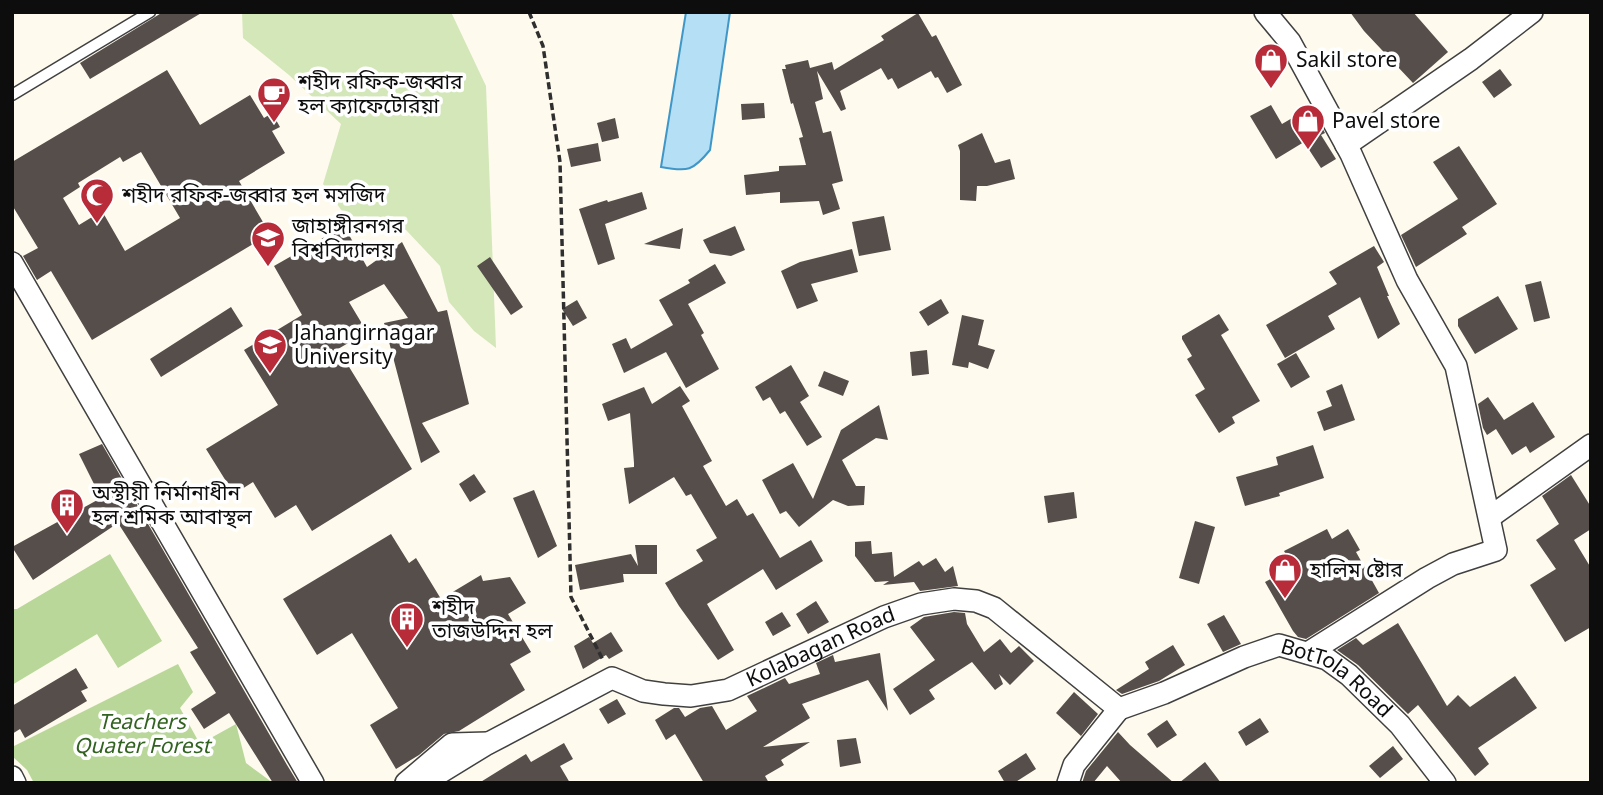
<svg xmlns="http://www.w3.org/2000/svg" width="1603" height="795" viewBox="0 0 1603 795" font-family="Georgia,'Noto Sans Bengali',serif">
<rect width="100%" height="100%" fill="#fefaee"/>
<path fill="#d3e7b9" d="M242,12h209l35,74 10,262 -22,-17 -25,-29 -9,-36 -34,-36 -33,-4 -29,-12 -21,-30 18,-60 -52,-49 -46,-37z"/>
<path fill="#b8d799" d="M110,554l52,87 -44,27 -21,-34 -85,51v-76h5z
M178,664l15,28 -13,16 20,36 36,-20 10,39 27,20h-239l-7,-13 -15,-14v-9z"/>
<path fill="#b5dff4" stroke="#3f97c8" stroke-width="2" d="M686,12h44l-20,138c-17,21 -22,22 -49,17z"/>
<path fill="#564e4a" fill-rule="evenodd" d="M163,12h40l-113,67 -10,-16z
M1350,12h63l35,40 -35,31 -49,-52z
M918,13l14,24 4,-2 26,50 -15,8 -9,-16 -3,1 -4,-7 -33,18 -6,-11 -4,2 -7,-12 -41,23 6,18 -5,2 -24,-40 6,28 -8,3 8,31 8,-2 12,50 -11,3 8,25 -17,6 -4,-14 -39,2v-11l-34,3 -2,-20 35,-4v-5l27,-1 -7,-27 4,-1 -10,-34 -2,1 -9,-35h4l-1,-4 23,-5 2,8 22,-6 2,8 50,-30 -3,-4z
M1500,69l12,16 -18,13 -12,-16z
M167,70l33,55 50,-30 14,23 8,-5 8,14 -8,4 13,22 -46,28 31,53 -178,106 -41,-69 -14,9 -14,-24 15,-8 -26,-43v-43zM141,152l39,66 -55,33 -23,-40 -23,14 -16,-27 17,-11 -2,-4 42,-26 3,5z
M764,103l1,15 -23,2 -1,-16z
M1271,105l11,19 29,-17 14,26 -4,2 15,24 -15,9 -17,-26 -28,17 -26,-43z
M615,118l4,20 -17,4 -5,-19z
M982,133l13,30 15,-4 5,20 -28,7h-10l-1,15 -16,-1v-49l-2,-6z
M598,143l3,18 -30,6 -4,-18z
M1459,146l38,58 -35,23 5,7 -51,33 -15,-32 57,-36 -25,-37z
M642,192l5,17 -42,15 10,35 -17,6 -19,-56 28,-9 1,2z
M884,216l7,34 -32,6 -7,-34z
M344,226l23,41 35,-25 36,70 9,-2 22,94 -47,19 18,29 -19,11 -37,-140 24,-5 -24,-34 -35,18 18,30 -29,17 74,120 -100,62 -16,-26 -21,13 -22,-36 -19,12 -28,-45 72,-44 -34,-55 58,-35 -28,-49z
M735,226l10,24 -14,6 -21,-3 -7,-13z
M683,228l-3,21 -36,-5z
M1374,246l10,16 -7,5 12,29h-2l13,28 -22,15 -18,-42 -32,19 7,13 -50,29 -19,-33 71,-41 -8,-12z
M852,249l6,23 -47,12 7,17 -21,8 -16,-38 19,-9z
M490,257l33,50 -12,8 -34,-49z
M715,264l11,19 -38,21 16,29 -3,2 18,34 -33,19 -20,-36 -42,21 -12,-29 14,-6 5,11 42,-24 -14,-25 31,-17 -2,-3z
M1541,281l9,37 -16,4 -9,-37z
M1498,296l20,33 -43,25 -17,-28v-7z
M941,299l8,14 -21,13 -9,-14z
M577,300l10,18 -14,8 -11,-17z
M231,307l12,19 -82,51 -11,-18z
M1219,314l10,16 -8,5 39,66 -28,16 3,6 -16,10 -24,-38 10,-6 -18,-30 5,-3 -10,-17v-3z
M962,315l22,5 -6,25 17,5 -7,19 -19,-7 -1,6 -16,-3z
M927,350l2,24 -17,2 -2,-24z
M1296,353l14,24 -19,11 -14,-24z
M791,365l18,31 -9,6 22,35 -15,9 -22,-35 -5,3 -10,-17 -7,4 -8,-14z
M824,371l25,10 -6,15 -25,-10z
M1342,384l13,36 -31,11 -7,-19 15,-6 -6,-15z
M680,386l10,15 -8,5 30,55 -9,5 23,40 11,-7 10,17 6,-3 27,45 31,-18 12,21 -47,29 -13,-21 -56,35 27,46 -16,10 -39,-54 -14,-23 38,-22 -7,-11 21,-12 -26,-44 -5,2 -12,-19 -45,27 -5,-36 10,-1v-4l-4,-50 -22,8 -6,-17 42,-17 8,17z
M1488,397l16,23 29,-18 22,35 -25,16 -4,-7 -14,9 -16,-26 -9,6 -4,-7 -5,-24z
M879,405l9,35 -12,-2 -34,22 14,26h9l-1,19 -16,1 -15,-6 -34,27 -13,-16 -6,3 -18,-34 31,-17 20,36 28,-69z
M102,444l185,321 11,18h-25l-44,-70 -25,16 -13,-20 25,-16 -26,-41 8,-4 -80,-125 -85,57 -21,-33 89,-49 -22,-44z
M1313,445l11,33 -45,15 1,3 -35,10 -9,-29 42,-12 -2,-8z
M474,474l12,18 -16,10 -11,-18z
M1571,475l20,32v22l-17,11 17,28v59l-26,15 -35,-57 26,-16 -20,-29 23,-16 -17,-28z
M534,490l23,56 -19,12 -25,-60z
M1074,492l3,26 -29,5 -4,-27z
M1195,521l20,6 -16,57 -20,-6z
M1327,529l5,10 16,-10 12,21 -4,2 23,41 -73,46 -8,-2 -5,-6 -28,-49 28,-15 -9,-16z
M391,534l18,29 7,-5 25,41 40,-24 2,6 27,-4 16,26 -18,11 23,38 -21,12 15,26 -66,41 -15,3 -25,21 -23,14 -26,-44 28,-17 -46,-75 -35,22 -34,-56z
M871,541l1,13 20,-2 2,25 25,-16 4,5 13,-8 9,14 8,-6 5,20 -38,5 -6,-9 -31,3 6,-4 -14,1 -20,-26v-14z
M635,545h22v29h-34l1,8 -44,8 -5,-25 56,-11 7,12z
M816,601l13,21 -21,12 -12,-20z
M782,612l9,14 -18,10 -8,-14z
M954,612l11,1 2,11 17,28 16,-13 11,14 8,-7 15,15 -24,24 -11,-11 4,10 -8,6 -23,-28 -43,28 6,9 -25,16 -17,-26 42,-29 -25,-33 14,-10z
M1224,615l17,29 -18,8 -16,-28z
M1398,623l49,83 11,-11 12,12 45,-31 22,32 -59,40 11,16 -14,12 -57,-71 -10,9 -50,-49 -21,-15 19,-12 7,7z
M611,632l12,19 -14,8 -3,-4 -23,14 -9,-23 15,-9 4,6z
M1173,645l12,20 -26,16 -37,13 -6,-4 33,-21 -4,-7z
M880,653l8,58 -20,-31 -66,24 8,14 -47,29 47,-5 -29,18 3,5 -19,11 4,7h-65l-29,-49 -9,6 -11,-20 19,-12h5l6,9 15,-9 12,-2 14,24 31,-19 -10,-15 38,-18 4,6 31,-10 -4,-11 17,-8 2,7z
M76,668l12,20 -7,3 6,10 -62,37 -5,-9 -8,5v-28z
M1074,692l24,22 -17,22 -25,-23z
M617,699l9,15 -18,10 -9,-15z
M1260,718l9,14 -23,14 -8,-14z
M1167,720l10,15 -20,13 -10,-14z
M1118,732l12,13 44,38h-52l-15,-17 -14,17h-11l4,-12z
M856,738l5,25 -21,4 -3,-27z
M564,743l9,16 -13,7 10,17h-91l47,-29 5,8z
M1393,746l10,13 -23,19 -11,-12z
M1026,753l10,16 -22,14h-9l-7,-12z
M1205,762l16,21h-42z"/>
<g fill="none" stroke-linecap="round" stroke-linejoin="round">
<g stroke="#404040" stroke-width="13">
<path id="lane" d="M12,95l138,-83"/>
</g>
<g stroke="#404040" stroke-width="24">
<g id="street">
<path d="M1265,12l25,30 61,112 56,126 49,86 40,184 -43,14 -26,14 -119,75"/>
<path d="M1346,145l125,-86 61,-47"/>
<path d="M12,263l301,520"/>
<path d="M1490,517l101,-72"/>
<path id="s1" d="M1119,709l45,-16 80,-36 35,-12 48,14 22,16 51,50 45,58"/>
<path d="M12,777l3,6"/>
<path d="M406,783l46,-39 36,-1"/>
<path id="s2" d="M423,783l62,-38 127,-67 31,13 21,3 27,2 37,-6 156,-73 37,-13 33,-5 22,2 18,7 125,101"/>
<path d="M1068,783l6,-18 45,-56"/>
</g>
</g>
<path stroke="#2f2f2f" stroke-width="3.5" stroke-dasharray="7 3.5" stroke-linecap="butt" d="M529,12l14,34 17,116 11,435 32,63"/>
<use href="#lane" stroke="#fff" stroke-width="10"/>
<use href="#street" stroke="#fff" stroke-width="21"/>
</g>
<defs>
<g id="shop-pin" transform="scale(1.75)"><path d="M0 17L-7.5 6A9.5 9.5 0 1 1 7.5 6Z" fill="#b82b38" stroke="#fff"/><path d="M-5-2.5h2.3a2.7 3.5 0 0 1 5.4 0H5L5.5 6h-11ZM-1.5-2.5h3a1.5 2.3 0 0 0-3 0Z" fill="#fff"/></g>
<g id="cafe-pin" transform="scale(1.75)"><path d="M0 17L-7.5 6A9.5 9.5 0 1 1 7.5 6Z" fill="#b82b38" stroke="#fff"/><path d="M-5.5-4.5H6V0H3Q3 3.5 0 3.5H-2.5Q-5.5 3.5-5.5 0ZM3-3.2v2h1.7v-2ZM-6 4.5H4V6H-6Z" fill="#fff"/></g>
<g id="mosque-pin" transform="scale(1.75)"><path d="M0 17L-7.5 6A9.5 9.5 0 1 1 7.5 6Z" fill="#b82b38" stroke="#fff"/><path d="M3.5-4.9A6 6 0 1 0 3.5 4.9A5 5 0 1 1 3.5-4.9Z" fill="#fff"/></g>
<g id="university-pin" transform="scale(1.75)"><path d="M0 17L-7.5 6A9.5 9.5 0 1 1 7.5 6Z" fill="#b82b38" stroke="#fff"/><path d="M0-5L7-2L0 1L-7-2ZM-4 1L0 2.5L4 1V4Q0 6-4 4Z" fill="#fff"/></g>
<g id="building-pin" transform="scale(1.75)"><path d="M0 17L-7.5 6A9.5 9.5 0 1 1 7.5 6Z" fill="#b82b38" stroke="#fff"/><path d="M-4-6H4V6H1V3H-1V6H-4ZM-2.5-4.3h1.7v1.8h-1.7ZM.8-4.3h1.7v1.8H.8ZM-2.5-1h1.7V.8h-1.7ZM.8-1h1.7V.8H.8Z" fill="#fff"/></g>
</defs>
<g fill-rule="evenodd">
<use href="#shop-pin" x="1271" y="60"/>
<use href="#cafe-pin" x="274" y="94"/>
<use href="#shop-pin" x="1308" y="121"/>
<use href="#mosque-pin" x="97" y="195"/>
<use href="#university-pin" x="268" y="238"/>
<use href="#university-pin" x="270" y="345"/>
<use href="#building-pin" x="67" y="505"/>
<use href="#shop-pin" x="1285" y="570"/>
<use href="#building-pin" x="407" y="619"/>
</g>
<g text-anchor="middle" stroke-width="7" stroke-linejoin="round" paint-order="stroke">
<g font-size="21" fill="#0d0d0d" stroke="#fff" text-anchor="start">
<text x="1296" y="67">Sakil store</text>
<text x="298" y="89">শহীদ রফিক-জব্বার<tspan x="298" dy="24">হল ক্যাফেটেরিয়া</tspan></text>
<text x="1332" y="128">Pavel store</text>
<text x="122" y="202">শহীদ রফিক-জব্বার হল মসজিদ</text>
<text x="292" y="233">জাহাঙ্গীরনগর<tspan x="292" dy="24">বিশ্ববিদ্যালয়</tspan></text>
<text x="294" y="340">Jahangirnagar<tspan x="294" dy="24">University</tspan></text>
<text x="92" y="500">অস্থীয়ী নির্মানাধীন<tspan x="92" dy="24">হল শ্রমিক আবাস্থল</tspan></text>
<text x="1310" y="577">হালিম ষ্টোর</text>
<text x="432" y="614">শহীদ<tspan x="432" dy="24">তাজউদ্দিন হল</tspan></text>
</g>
<g font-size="21" fill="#0d0d0d" stroke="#fff">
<text dy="7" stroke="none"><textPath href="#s2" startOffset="438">Kolabagan Road</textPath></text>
<text dy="7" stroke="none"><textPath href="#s1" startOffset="240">BotTola Road</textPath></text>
</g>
<g font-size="21" font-style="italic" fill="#316220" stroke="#fff">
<text x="142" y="729">Teachers<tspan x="142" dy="24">Quater Forest</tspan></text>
</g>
</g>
<rect width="1603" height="795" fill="none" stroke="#0d0d0d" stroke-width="28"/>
</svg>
